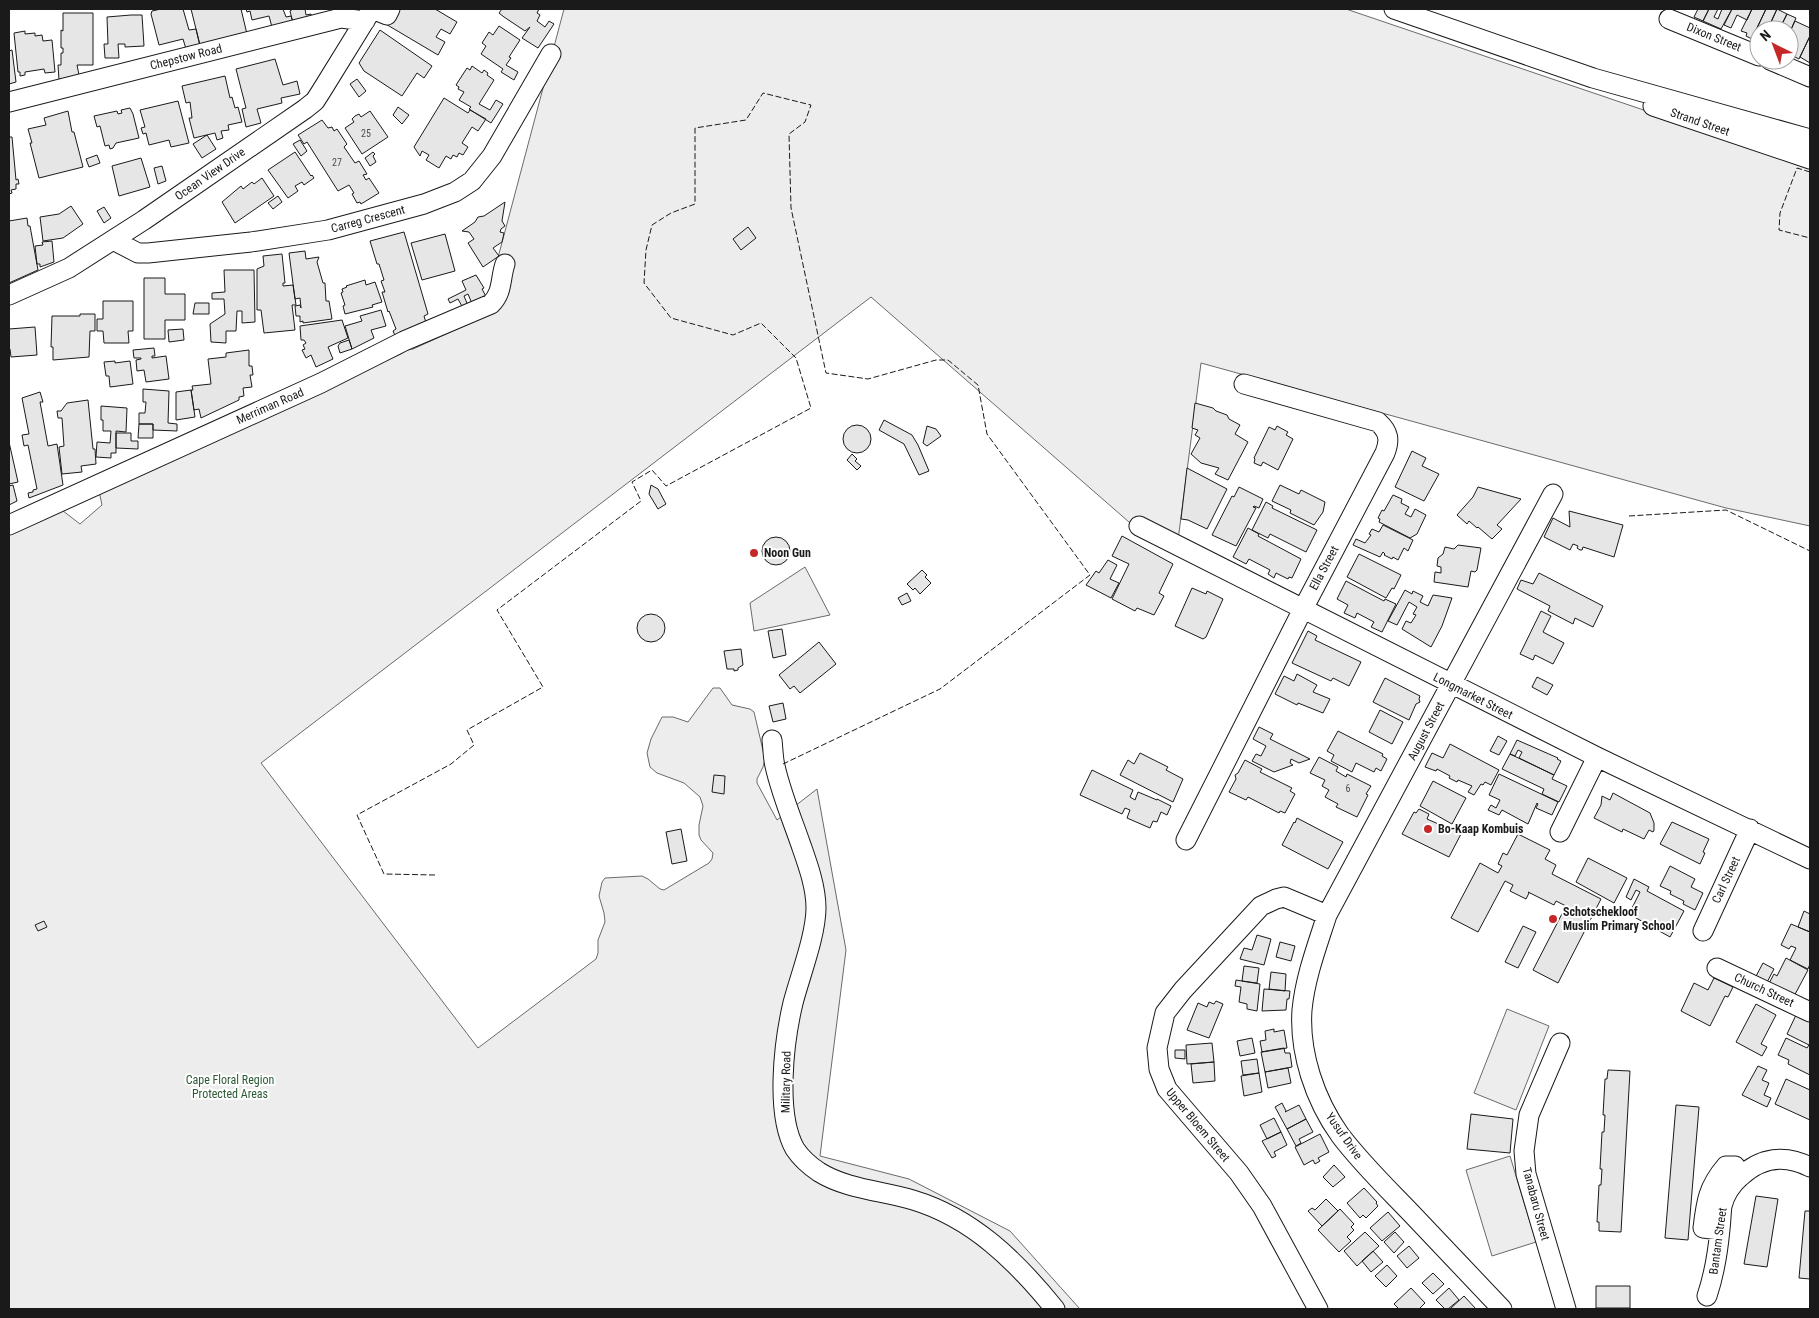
<svg xmlns="http://www.w3.org/2000/svg" width="1819" height="1318" viewBox="0 0 1819 1318" font-family="'Roboto Condensed',sans-serif">
<rect width="100%" height="100%" fill="#fff"/>
<path fill="#ededed" stroke="#6a6a6a" d="M564,9h782l439,149 25,8v360l-84,-18 -525,-145 -24,185 -32,-12 -274,-239 -610,466 217,285 118,-89 2,-6v-13l7,-18 -1,-9 -5,-17 3,-14 3,-4 37,-2 6,3 12,10 4,1 45,-27 3,-4 1,-6 -12,-13 -2,-5v-10l4,-19 -3,-9 -16,-14 -27,-10 -7,-6 -3,-14 4,-14 11,-22h11l15,5 25,-34h7l12,17 18,4 4,3 11,47 -2,8 -6,12v4l20,37 40,-31 29,161 -26,206 89,23 101,52 70,78h-1071v-776l49,-26 22,17 22,-19 -3,-14 302,-137 8,-5h4l55,-25 18,-12 5,-28z
M805,567l25,48 -76,16 -4,-28z
M1507,1009l42,17 -33,84 -42,-17z
M1510,1156l26,86 -44,14 -26,-86z"/>
<path fill="#e6e6e6" stroke="#1a1a1a" d="M161,9h22l6,21 7,-1 4,17 -14,3 -3,-10 -24,6 -8,-31 1,-3z
M191,9h50l6,25 -47,11z
M246,9h37l3,8 5,-1 2,6 -21,5 -3,-11 -17,4 -2,-9 -3,1z
M293,9h12l1,6 5,-1 1,4 -19,5 -3,-12z
M393,9h42l22,13 -7,12 -9,-5 -5,8 9,5 -7,13 -54,-32z
M502,9h37l-2,4 3,2 -3,6 8,6 4,-6 5,3 -16,24 -16,-10 8,-11 -5,4 -21,-14 -5,-4z
M1698,9h11l-6,12 -9,-4z
M1709,9h9l-4,8 4,2 4,-10h-1h11l-11,20 -18,-8z
M1732,9h20l-5,11 -10,-5 -6,13 -7,-3z
M1752,9h14l-14,30 -6,-3 1,-3 -6,-2z
M1766,9h11l-10,21h-8v8l-6,-2z
M1777,9l10,5 -8,16h-9l1,-2 -2,-1z
M63,13h30v52h-16l2,10 -20,5 -1,-15h3v-12h2v-5h-2v-18l2,1z
M1787,14l9,4 -7,16v-4h-10z
M131,15h11l2,31 -19,1v-3h-7l1,14h-14l-1,-14h4l-1,-27z
M1795,21l15,7v8l-11,23 -10,-5v-20z
M499,26l21,14 -11,17 2,1 -5,7 12,7 -4,8 -13,-8 2,-3 -22,-15 5,-8 -4,-3 7,-11 4,3z
M380,30l52,36 -8,12 -7,-5 -15,23 -38,-25 -5,-8z
M25,31v3l10,-1v3l7,-1 1,6 9,-1 3,32 -10,1 -1,-4 -19,3v3l-5,1v-4h-2l-4,-39z
M1810,36v27l-10,-6z
M12,50l4,32 -7,2v-33z
M275,59l8,26 14,-4 3,13 -19,4 1,5 -25,6 4,14 -15,4 -4,-18 4,-1 -10,-39z
M472,66l10,7 2,-3 4,3 -1,2 7,5 -15,24 11,6 6,-10 7,4 -12,19 -22,-14 2,-2 -12,-7 5,-8 -6,-3 1,-2 -3,-2 11,-17 3,2z
M225,76l5,22 2,-1 3,11 3,-1 4,15 -14,3 1,5 -8,1 2,7 -6,2 -2,-7 -21,5 -5,-20h3l-2,-16 -4,1 -4,-17z
M357,79l9,12 -7,6 -9,-13z
M444,98l24,15 2,-3 16,9 -8,12 -6,-4 -10,16 6,4 -5,8 -4,-2 -2,4 -4,-2 -2,4 -5,-3 -7,12 -13,-8 3,-5 -7,-4 -2,5 -6,-9z
M178,101l11,42 -18,4 -2,-7 -20,5 -3,-12 -3,1 -2,-6 4,-1 -5,-17z
M398,107l11,8 -7,9 -9,-9z
M130,108l3,6 6,24 -23,5 -3,5 -3,1 -1,-4 -4,1 -5,-20 -3,1 -3,-11 23,-5 1,3 4,-1 -1,-3z
M68,111l4,21h2l9,35 -44,11 -9,-35h2l-4,-14 18,-4 -2,-7z
M370,111l18,26 -26,17 -17,-26 9,-6 -2,-3 3,-3 4,-2 2,3z
M322,120l6,8 4,-1 2,4 3,-2 10,15 -3,3 11,16 4,-2 8,13 -4,1 3,5 3,-2 10,15 -18,11 -1,-2 -3,1 -5,-9 2,-1 -5,-8 -11,6 -31,-49 -3,2 -6,-9z
M207,135l9,14 -14,9 -9,-14z
M9,137h3l4,43 2,-1 1,5h-3v5l-5,1 1,3 -3,1z
M300,140l7,11 -6,5 -8,-12z
M295,152l16,24 1,-1 2,3 -10,7 -2,-3 -7,4 3,5 -10,7 -20,-28z
M373,152l2,2 -2,2 3,6 -6,4 -5,-8z
M97,155l3,8 -11,4 -3,-8z
M141,158l9,29 -31,9 -7,-30z
M162,166l4,15 -8,3 -4,-16z
M262,178l12,18 -39,27 -13,-21 19,-16 2,3 9,-7 2,2z
M278,196l4,6 -9,7 -5,-6z
M505,202l-3,19 3,5 -4,3 -1,3 4,1 -2,9 -9,6 6,8 -16,11 -15,-24 6,-4 -5,-7 -7,-1 13,-9 3,-5 6,-1z
M71,206l12,18 -20,14 -20,3 -3,-24 19,-3z
M104,207l7,11 -7,5 -7,-12z
M27,218l1,8h2l8,44 -29,13v-62z
M748,227l8,11 -15,12 -8,-11z
M404,232l24,82 -4,2 3,10 -30,14 -4,-9 3,-2 -7,-18 -1,1 -6,-20h3l-4,-11 3,-1 -5,-16h-2l-7,-23z
M445,234l10,37 -33,9 -11,-37z
M52,241l2,21 -14,5v-3h-3l-2,-18 8,-1 -1,-3z
M305,251l1,8 13,-2 -2,5 6,21h2l1,18h3l3,18 -29,4v-2l-3,1v-6h-4l-1,-10 5,-1 1,3 -1,-10 -5,1 -6,-46z
M282,254l3,29h-2v3l10,-1 3,20h-4l3,25 -31,3 -3,-23h-4v-41l7,-3 -1,-10z
M224,270h30l1,52 -13,1v-12h-5l-1,20h-10v12l-15,-1 -1,-18 15,-10 -1,-15h-12v-6l13,-1z
M476,275l8,13 -2,1 6,11 -15,6 -5,-12 -4,2 5,12 -5,2 -6,-11 -8,4 -2,-4 18,-9 -4,-9z
M144,278h21v16h20v26h-20v19h-21z
M365,280l1,5 9,-3 7,20 -10,3 1,2 -28,7 -2,-8 2,-1 -4,-12 2,-1 -1,-3 5,-2 -1,-1z
M103,301h30v30h-5l1,12h-25l-1,-12h-6v-12h6z
M195,303h14v11h-16z
M381,310l5,16 -15,4 3,8 -22,11 -7,-23 17,-5 -2,-5z
M80,314h15v17h-5l-1,26 -36,3v-13h-2l1,-31h28z
M342,320l6,18 -20,9 5,12 -17,8 -5,-12 -5,3 -4,-8 3,-1 -2,-4 3,-2 -2,-3h-3l-1,-14z
M35,327l2,28 -26,2 -1,-8h-1v-20z
M183,329l1,11 -15,2 -1,-12z
M349,340l3,9 -12,4 -2,-7 2,-3z
M154,348l1,8h-3v2l14,-2 3,23 -23,3 -2,-12 -7,1 -1,-11 5,-1v-1h-7l-1,-8z
M249,350v16h3l1,9h-3l2,12 -9,1 1,8 -5,1v3l-38,18 -2,-9 -5,1 -3,-20h2l-1,-4 19,-2 -3,-25 18,-2v-4z
M115,361v2l15,-2 3,23 -23,3 -1,-11h-3l-2,-14z
M143,389l26,2 -1,32 9,1v7l-24,-1v-6h-14v-11h6l1,-11h-3z
M191,390l4,27 -19,3v-28z
M40,392l3,10h-3l8,44 9,-2 6,41 -34,13 -1,-5 5,-1v-2l4,-1 -9,-44 -4,1 -2,-11 7,-1 -7,-36z
M88,400l5,49h2l1,15 -15,2 1,6 -20,2 -3,-27 5,-1 -2,-28h-4l-1,-7h4l6,-8z
M1195,403l18,5 3,3 11,4 2,4 11,6 -5,9 13,8 -20,38 -13,-6 4,-6 -18,-5 -10,-9 9,-16 -5,-3 3,-5 -6,-2z
M101,406l26,2 -1,24 -10,-1v22h-5v5l-15,-1 1,-15 13,1 1,-12h-8v-11h-2z
M884,420l28,15 6,10 11,26 -10,4 -15,-31 -25,-14z
M139,424h14v14h-15z
M843 439a14 14 0 1 1 28 0a14 14 0 1 1-28 0Z
M927,426l9,3 5,7 -14,10 -4,-3z
M1277,426l11,6 -2,3 7,4 -15,31 -15,-8 -2,4 -7,-3 1,-4 -1,-1 15,-31 6,3z
M116,433h15v8h7v8l-22,-1z
M9,442l9,40 -9,2z
M1412,451l14,7 -4,8 17,8 -15,27 -29,-14z
M852,454l5,5 -2,2 6,5 -4,4 -10,-10z
M1187,468l40,21 -20,40 -19,-9 -7,-1z
M13,485l4,16 -8,4v-19z
M651,485l7,4 8,15 -8,5 -9,-15z
M1280,485l19,9 2,-4 24,12 -2,10 -9,13 -24,-12 1,-3 -19,-9z
M1239,487l24,12 -4,9 -5,-2 -1,1 3,1 -20,38 -24,-11 20,-39 2,1z
M1478,487l43,12 -24,26 5,4 -10,10 -14,-12 -1,1 -8,-7 -2,3 -10,-9 16,-18z
M1393,495l9,4 -1,4 8,4 -4,7 6,3 4,-8 11,6 -9,19 -7,4 -31,-16 1,-3 -2,-1 4,-8 2,1z
M1266,502l7,4 -1,2 45,22 -11,22 -36,-18 -2,4 -16,-8z
M1569,511l54,14 -9,32 -31,-10 -1,3h-2l-3,-2 1,-2 -5,-2 -3,6 -26,-13 9,-19 17,9z
M1383,525l30,15 -5,11 -4,-3 -6,12 -5,-3 -1,2 -8,-4 1,-1 -2,-2 -3,5 -27,-12 3,-6 9,4 6,-8 -2,-1 3,-5 7,3z
M1248,528l11,6 -1,2 43,23 -9,19 -3,-1 -1,2 -12,-6 -2,5 -6,-4 2,-4 -21,-11 -3,5 -13,-7z
M1122,536l51,28 -14,29 5,3 -10,19 -17,-7 -2,3 -23,-12 17,-35 -17,-8z
M762 551a14 14 0 1 1 28 0a14 14 0 1 1-28 0Z
M1458,545l23,3 -4,22 -2,2 -4,-1 -3,16 -34,-5 1,-10 6,1v-6l-4,-1 1,-8 5,-4 2,-7 9,2z
M1359,554l42,21 -7,14 -2,-1 -6,10 -39,-21z
M1108,560l9,5 -7,14 9,4 -8,15 -25,-13 10,-14 3,2z
M922,570l5,5 -2,2 6,6 -11,11 -5,-6 -2,2 -6,-6z
M1539,573l64,33 -10,21 -18,-9 -2,6 -25,-13 2,-5 -33,-17 4,-9 12,4z
M1346,581l38,20 1,-2 11,5 -14,28 -11,-5 3,-5 -17,-9 -2,5 -11,-5 4,-8 -11,-6z
M1192,588l14,6 1,-3 16,8 -17,38 -3,2 -28,-13z
M1405,590l7,4 1,-3 10,5 -3,6 8,4 5,-11 19,3 -10,28 -11,21 -29,-18 4,-8 5,2 5,-8 -3,-1 4,-7 -8,-5 -12,23 -9,-4z
M907,593l4,8 -9,4 -4,-7z
M1541,611l10,5 -8,16 21,11 -11,21 -18,-9 -2,5 -13,-6z
M637 628a14 14 0 1 1 28 0a14 14 0 1 1-28 0Z
M782,629l4,26 -13,3 -5,-27z
M1308,631l9,5 -2,4 46,22 -12,24 -16,-8 -2,3 -39,-18z
M819,642l17,22 -36,29 -6,-7 -4,3 -11,-14z
M741,649l2,16 -5,3v2l-4,1v-2h-7l-3,-18z
M1297,674l20,11 -4,7 17,7 -7,14 -25,-10 -1,2 -22,-11 9,-18 10,5z
M1537,677l16,8 -6,10 -15,-8z
M1385,678l35,18 -1,3 1,3 -4,2 -7,16 -36,-18z
M783,703l3,16 -13,3 -4,-16z
M1380,710l23,12 -11,22 -23,-12z
M1259,727l14,7 -3,5 40,20 -11,4 -8,-4 -1,4 3,2 -19,7 -22,-11 4,-7 5,2 5,-10 -13,-7z
M1338,731l45,23 -1,2 5,3 -6,12 -5,-3 -2,4 -18,-9 -4,9 -21,-11 3,-6 -7,-4z
M1498,736l9,5 -8,14 -9,-4z
M1517,740l41,18 -1,1 4,2 -7,14 -35,-17 3,-6 -4,-2 -3,6 -5,-2z
M1450,744l49,26 -8,15 -6,-3 -2,3 -2,-1 -7,11 -6,-3 4,-6 -14,-6 -1,2 -8,-4 1,-2 -13,-7 -1,2 -11,-4 7,-14 11,5z
M1140,753l28,14 -2,3 17,9 -10,23 -53,-27 8,-15 6,4z
M1510,754l44,21 -2,4 15,7 -8,16 -17,-8 2,-5 -42,-20z
M1319,757l19,10 -2,4 10,6 1,-3 24,12 -5,8 2,1 -11,22 -21,-10 2,-3 -13,-7 4,-7 -7,-4 3,-6 -15,-7z
M1245,760l17,9 -2,3 32,16 -2,3 5,3 -10,19 -5,-2 -1,2 -31,-16 -2,3 -17,-8 7,-13 -1,-4 3,-2z
M1092,770l41,20 -3,7 5,3 3,-8 19,8v-1l14,7 -4,9 -6,-3 -4,10 -4,-1 -3,7 -23,-10 3,-8 -5,-2 -3,6 -42,-19z
M1499,774l59,28 -6,13 -16,-7 2,-4 -1,-1 -9,21 -26,-14 -3,5 -11,-5 3,-5 5,3 4,-8 -11,-5z
M714,775l11,1 -1,18 -12,-2z
M1433,781l33,17 -14,26 -32,-18z
M1613,793l37,20 4,10v7l-1,2 -4,-2 -5,9 -21,-10 -1,3 -28,-14 7,-13 1,-9 8,4z
M1419,809l10,5 -2,5 34,15 -12,23 -47,-23 12,-22 2,1z
M1297,818l46,24 -15,27 -46,-24 12,-23 1,1z
M1672,822l37,17 -6,13 2,1 -5,11 -40,-20z
M681,829l6,32 -15,3 -6,-32z
M1518,834l32,16 -5,9 11,6 -4,9 49,25 -43,84 -25,-13 33,-64 -10,-5 -2,4 -26,-13 1,1 -3,6 -16,-8 3,-6 -8,-4 -27,51 -27,-14 29,-55 18,10 4,-7 -4,-2 5,-11 4,2z
M1588,858l39,20 -13,25 -38,-21z
M1670,866l25,13 -4,8 12,6 -8,17 -12,-6 1,-3 -14,-7 1,-3 -11,-5z
M1634,879l15,8 -2,4 37,20 -14,26 -41,-23 11,-22 -4,-2 -5,10 -5,-3z
M1804,911l6,3v18l-12,-5z
M44,921l3,6 -9,4 -3,-6z
M1791,924l19,8v32l-2,5 -18,-9 6,-12 -5,-2 -2,3 -8,-4z
M1523,926l13,6 -18,36 -13,-6z
M1257,935l14,4 -7,26 -24,-6 4,-11 8,2z
M1280,942l15,4 -4,15 -15,-4z
M1786,958l22,12 -16,30 -25,-13 7,-13 3,2z
M1763,963l11,6 -9,17 -11,-6z
M1244,966l15,2 -2,15 -15,-2z
M1271,972l15,2 -1,17 -16,-2z
M1714,978l19,9 -5,10 -3,-1 -15,30 -29,-15 13,-28 14,7z
M1236,980l24,4 -3,27 -10,-2v-5l-8,-2 2,-15 -6,-1z
M1264,989l26,2 -1,8h-2l-1,11 -24,1z
M1216,1001l7,3 -14,34 -22,-8 11,-27 9,4 2,-5 5,2z
M1756,1004l20,11 -15,29 6,3 -5,9 -26,-14z
M1796,1015l14,7v53l-22,-11 1,-4 -11,-5 8,-17 21,10 2,-3 -22,-11z
M1274,1029v3l10,-2 3,18 -25,4 -2,-11 6,-1 -1,-9z
M1252,1038l3,15 -15,3 -3,-15z
M1212,1043l2,19 -27,2 -1,-19z
M1284,1048l1,5h5l2,14 -27,5 -4,-20z
M1175,1050h10v9l-10,-1z
M1257,1059l2,14 -16,2 -2,-14z
M1214,1062l1,19 -22,2 -2,-19z
M1758,1066l9,4 -5,10 7,3 -5,12 7,3 -4,9 -25,-12z
M1288,1068l3,15 -23,5 -3,-16z
M1608,1070l22,1 -9,161 -22,-1v-9h-2l2,-37h2l1,-16h-2l2,-37h2l1,-17h-2l2,-36h2z
M1259,1073l3,19 -18,4 -3,-20z
M1786,1079l24,11v30l-35,-16z
M1282,1103l4,8 -1,1 14,-7 7,14 -19,10 -12,-22z
M1676,1105l23,2 -11,133 -23,-2z
M1471,1114l42,5 -3,34 -43,-4z
M1274,1118l7,14 -14,7 -7,-14z
M1306,1119l7,13 -14,7 2,4 -5,3 -9,-17z
M1281,1132l6,13 -13,7 2,4 -4,2 -10,-17z
M1320,1134l9,18 -11,6 2,3 -5,3 -2,-4 -9,5 -9,-18z
M1334,1165l11,12 -12,10 -10,-10z
M1364,1188l13,14 -1,1 2,3 -12,12 -3,-3 -3,3 -13,-15z
M1756,1196l22,3 -11,68 -23,-3z
M1326,1199l12,12 -16,15 -14,-15 4,-3 3,2z
M1340,1209l14,15 -3,3 3,3 -7,7 4,4 -12,11 -21,-22z
M1805,1211h5v68l-11,-1z
M1388,1212l12,14 -18,15 -12,-13z
M1365,1232l14,14 -22,20 -13,-15z
M1395,1232l9,10 -10,11 -10,-11z
M1409,1246l10,12 -12,10 -10,-12z
M1373,1251l10,11 -12,10 -9,-11z
M1387,1265l10,11 -11,11 -11,-11z
M1433,1273l11,11 -11,10 -11,-11z
M1596,1286h34v22h-34z
M1411,1288l14,15 -6,6h-20l-5,-5z
M1449,1288l10,12 -11,9h-3l-9,-9z
M1464,1296l12,13h-26z"/>
<g fill="none" stroke-linecap="round" stroke-linejoin="round">
<g stroke="#1a1a1a" stroke-width="21">
<path id="minor" d="M372,9l15,6 3,-6
M1394,9l199,69 217,61
M1669,19l90,37
M1770,60l40,17
M9,102l332,-84 24,3
M1653,106l157,53
M113,240l25,13h10l103,-11 77,-12 96,-26 31,-12 17,-11 20,-25 59,-102
M9,295l60,-27 75,-48 161,-111 10,-8 7,-11 50,-81
M9,525l312,-142 83,-42 87,-37c12,-12 9,-25 14,-40
M1139,526l458,231 213,102
M772,740c1,8 1,18 3,26 6,27 17,53 26,79 7,20 15,42 15,63 0,27 -16,68 -23,95 -9,38 -18,111 2,146 6,9 15,17 24,23 27,17 64,19 94,28 60,18 104,62 142,109
M1560,832l37,-75
M1186,840l117,-231 82,-156c5,-13 4,-21 -7,-31l-134,-38
M1703,931l47,-102
M1717,968l93,44
M1560,1043l-31,72 -5,36 2,23 40,135
M1720,1230l-17,-2c3,-26 5,-41 23,-62h9l7,9
M1707,1296c7,-21 11,-45 13,-67 1,-8 1,-16 2,-23 3,-12 9,-21 18,-29 21,-20 45,-23 70,-10
M1318,1309l-56,-103 -23,-33 -72,-84 -8,-20 -2,-21 8,-35 18,-23 78,-84 15,-7 8,-2 43,18
M1502,1309c-30,-32 -61,-64 -91,-96 -24,-25 -50,-50 -71,-78 -25,-35 -41,-82 -38,-125 3,-32 15,-64 25,-95l226,-421"/>
</g>
<use href="#minor" stroke="#fff" stroke-width="19"/>
<path stroke="#1a1a1a" stroke-width="1" stroke-dasharray="6 2.5" stroke-linecap="butt" d="M1810,172l-13,-4 -17,45 -1,17 31,8
M1629,516l97,-6 84,41
M435,875l-51,-1 -27,-59 94,-51 23,-19 -7,-15 76,-43 -46,-77 144,-109 -9,-19 20,-12 14,16 145,-78 -15,-50 -35,-35 -28,12 -62,-17 -27,-35 2,-33 6,-25 19,-12 24,-9v-76l51,-8 17,-27 48,12 -6,17 -16,12 2,74 35,165 42,6 68,-19h12l30,25 9,49 103,141 -150,114 -157,75"/>
</g>
<g fill="#c62828" stroke="#fff" stroke-width="2">
<circle cx="754" cy="553" r="5"/>
<circle cx="1428" cy="829" r="5"/>
<circle cx="1553" cy="919" r="5"/>
</g>
<g text-anchor="middle" stroke-width="4" stroke-linejoin="round" paint-order="stroke">
<g font-size="10" fill="#4d4d4d">
<text x="366" y="137">25</text>
<text x="337" y="166">27</text>
<text x="1348" y="792">6</text>
</g>
<g font-size="12" fill="#1a1a1a" stroke="#fff">
<text transform="translate(1714 37) rotate(22)" y="4">Dixon Street</text>
<text transform="translate(186 57) rotate(-14)" y="4">Chepstow Road</text>
<text transform="translate(1700 122) rotate(19)" y="4">Strand Street</text>
<text transform="translate(210 174) rotate(-35)" y="4">Ocean View Drive</text>
<text transform="translate(368 219) rotate(-15)" y="4">Carreg Crescent</text>
<text transform="translate(270 406) rotate(-24)" y="4">Merriman Road</text>
<text transform="translate(1324 568) rotate(-62)" y="4">Ella Street</text>
<text transform="translate(1473 696) rotate(27)" y="4">Longmarket Street</text>
<text transform="translate(1426 731) rotate(-62)" y="4">August Street</text>
<text transform="translate(1726 880) rotate(-65)" y="4">Carl Street</text>
<text transform="translate(1764 990) rotate(25)" y="4">Church Street</text>
<text transform="translate(786 1082) rotate(-89)" y="4">Military Road</text>
<text transform="translate(1198 1125) rotate(50)" y="4">Upper Bloem Street</text>
<text transform="translate(1344 1136) rotate(55)" y="4">Yusuf Drive</text>
<text transform="translate(1536 1204) rotate(75)" y="4">Tanabaru Street</text>
<text transform="translate(1718 1241) rotate(-82)" y="4">Bantam Street</text>
</g>
<g font-size="12" font-weight="bold" fill="#1a1a1a" stroke="#fff" text-anchor="start">
<text x="764" y="557">Noon Gun</text>
<text x="1438" y="833">Bo-Kaap Kombuis</text>
<text x="1563" y="916">Schotschekloof<tspan x="1563" dy="14">Muslim Primary School</tspan></text>
</g>
<g font-size="12" fill="#2b5a34" stroke="#fff">
<text x="230" y="1084">Cape Floral Region<tspan x="230" dy="14">Protected Areas</tspan></text>
</g>
</g>
<rect width="1819" height="1318" fill="none" stroke="#1a1a1a" stroke-width="20"/>
<g transform="translate(1774 45) rotate(318)"><circle r="24" fill="#ffffff" stroke="#a3a3a3"/>
<path d="M0-4L9 19L0 12L-9 19Z" fill="#c62828"/>
<text y="-8" font-size="14" font-weight="bold" text-anchor="middle" fill="#1a1a1a">N</text>
</g>
</svg>
